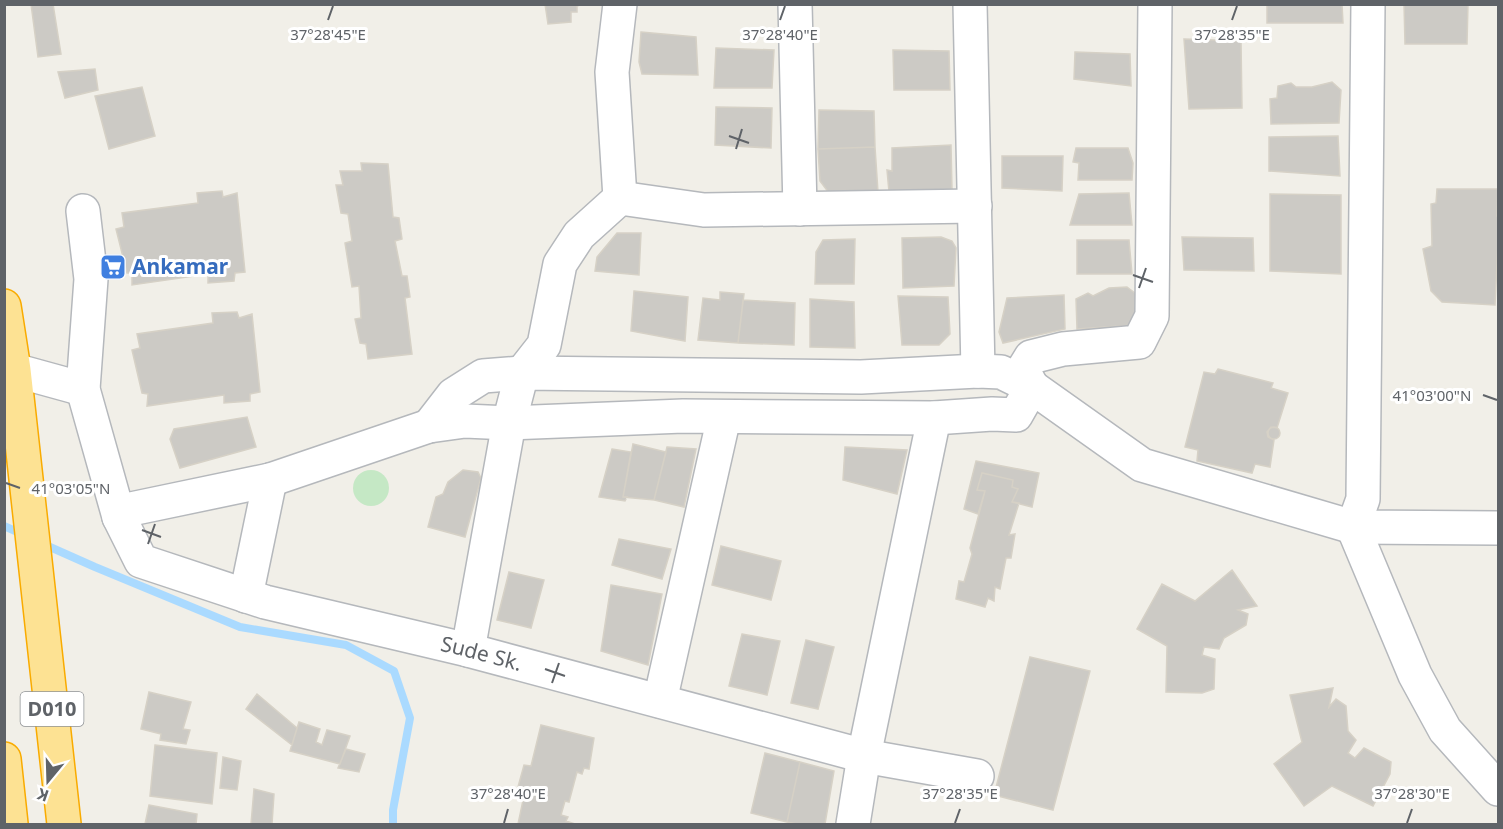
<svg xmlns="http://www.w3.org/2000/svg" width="1503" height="829" viewBox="0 0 1503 829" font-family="'Noto Sans',sans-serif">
<rect width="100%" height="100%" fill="#f1efe8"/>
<path fill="#c5e8c5" d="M353 488a18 18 0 1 1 36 0a18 18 0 1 1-36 0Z"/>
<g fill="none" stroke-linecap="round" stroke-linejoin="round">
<path stroke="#aadaff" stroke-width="8" d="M4,526l18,8
M41,543l54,24 145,60 106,18 48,26 16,47 -17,92v14"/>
</g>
<path fill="#cccac5" stroke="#d6d1c6" stroke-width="1.5" d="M31,4h22l8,50 -23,3z
M545,4h38l-6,2v6h-6v10l-23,2z
M1342,4l1,19h-76v-18z
M1404,4h64l-1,40h-62z
M641,32l55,5 2,38 -56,-1 -3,-12z
M1184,39l57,2 1,67 -53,1z
M716,48l58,2 -2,38h-58z
M893,50l56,1 1,39h-56z
M1075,52l55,2 1,32 -57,-7z
M95,69l3,21 -33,8 -7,-26z
M1332,82l9,8 -2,33 -68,1 -1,-25 7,-1 1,-12 13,-3 5,4h16z
M142,87l13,49 -46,13 -14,-53z
M716,107l56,1 -1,40 -56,-3z
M819,110l55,1 1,36 -57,2z
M1338,136l2,40 -71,-5v-34z
M951,145l1,45 -63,2 -2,-22 5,1v-23z
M875,147l3,45 -49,1 -9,-12 -2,-32z
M1076,148h52l5,15 -1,17h-54l1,-17 -6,-1z
M1002,156h61l-1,35 -60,-3z
M361,163l27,1 5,53 6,1 3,21 -7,2 7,35h5l3,21 -5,1 7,56 -44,5 -2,-15 -6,-1 -5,-24 6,-1 -2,-32 -7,1 -7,-44 7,-2 -4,-27 -7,-1 -5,-28h7l-3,-14h22z
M1437,189h61l-1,27h1v28l-3,61 -53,-3 -11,-11 -8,-42 9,-3 -1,-42 5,-1z
M222,191l1,6 14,-4 8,79 -10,1 -1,8 -26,2v-9l-76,11v-12h-5l-11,-44 8,-2 -2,-14 76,-10 -1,-10z
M1129,193l3,32h-62l9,-31z
M1270,194l71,1v79l-71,-3z
M617,233h24l-2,42 -44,-4 2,-14z
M941,237l11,4 4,7 -2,38 -51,2 -1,-50z
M1182,237l71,1 1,33 -70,-1z
M855,239l-1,45h-39l1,-32 7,-12z
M1077,240h52l3,34h-55z
M1127,287l8,6v32l-58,4 -1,-30 12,-6 5,3 16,-8z
M634,291l54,6 -3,44 -54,-10z
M720,292l24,2 -6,49 -40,-3 5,-42 17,2z
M1064,295l1,34 -62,14 -4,-11 8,-34z
M898,296l50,1 2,37 -11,11h-37z
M810,299l44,3 1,46 -45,-1z
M743,300l52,3 -1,42 -56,-2z
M237,312l2,6 13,-4 8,78 -10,2v7l-26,2v-8l-77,11 1,-12 -6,-1 -10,-43 8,-2 -3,-14 76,-11 -1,-10z
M1218,369l55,14 -2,5 17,5 -11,35 -6,-1 -4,5 1,5 6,3 -4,27 -15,-3 -3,9 -55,-12 1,-11 -13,-3 19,-75 11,2z
M247,417l9,30 -76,21 -10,-29 4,-10z
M1268 433a6 6 0 1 1 12 0a6 6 0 1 1-12 0Z
M633,444l33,8 -12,48 -31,-3z
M667,447l29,2 -12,58 -30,-7z
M845,447l62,3 -10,44 -54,-14z
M612,449l19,3 -8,45h4l-2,4 -26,-4z
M976,461l63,12 -7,34 -20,-5 6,-13 -6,-2 1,-7 -31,-7 -5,17 8,1 -7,23 -14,-5z
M463,470l15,2 3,6 -16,59 -37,-10 8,-30 7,-3 5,-12z
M982,473l31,7 -1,7 6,2 -6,13 7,1 -10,32 6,-1 -4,24h-5l-6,31 -5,-2 -1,14 -6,-3 -3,9 -29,-8 3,-18 5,1 8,-28 -2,-6 15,-57 -8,-1z
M619,539l52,10 -9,30 -50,-14z
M721,546l60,15 -10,39 -59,-15z
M1232,570l25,36 -19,4 10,4 -2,11 -22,13 -5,11 -15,-2 -2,8 13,4 -1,30 -12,4 -36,-1 1,-46 -30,-17 25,-45 33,17z
M509,572l35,8 -13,48 -34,-8z
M611,585l51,9 -14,71 -47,-14z
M742,634l38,7 -13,54 -38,-9z
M806,640l28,7 -16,62 -27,-6z
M1030,657l60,14 -37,139 -59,-15z
M1333,688l-4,19 7,-8 10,7 2,25 8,9 -8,13 7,5 9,-10 27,14 -1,12 -17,32 -41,-20 -28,20 -30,-42 28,-22 -12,-47z
M149,692l42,10 -8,27 7,1 -4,14 -26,-4 1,-6 -20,-5z
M257,694l40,34 -5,17 -46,-36z
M299,722l21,7 -4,13 6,3 5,-15 23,6 -10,28 -50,-13z
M541,725l53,13 -5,31 -5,-1 -2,6 -5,-2 -8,30 -4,-1 -4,14 7,2 -2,4 9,3h-57l7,-33 -7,-4 6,-22 7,1z
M155,745l62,8 -5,51 -62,-8z
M346,749l19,5 -6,18 -21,-4z
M765,753l35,9 -13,60 -36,-9z
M223,757l18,4 -4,29 -17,-2z
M800,762l34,9 -9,53h-28l-10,-2z
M254,789l20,5 -2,30h-21z
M149,805l48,9 -1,10h-51z"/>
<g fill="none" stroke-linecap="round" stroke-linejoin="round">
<g stroke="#b5b8bc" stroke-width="36">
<g id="minor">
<path d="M795,4l5,205"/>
<path d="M970,4l8,367"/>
<path d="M1368,4l-5,495 -10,28 62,148 30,55 53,59"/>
<path d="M620,198l84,12 271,-4"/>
<path id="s1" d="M83,211l8,68 -8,110 36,128 22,44 124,41 203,48 396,106 113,20"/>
<path d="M14,370l69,19"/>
<path d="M429,426l24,-31 30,-19 39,-3 339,4 117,-6 23,1 31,15 110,78 211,62 145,1"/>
<path d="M119,517l12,-8 139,-29 159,-54 36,-5 44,2 174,-7 251,2 58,-4 24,1 16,-28 -9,-17 8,-13 32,-8 76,-7 13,-26 3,-312"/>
<path d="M246,596l24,-116"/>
<path d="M468,650l41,-227 13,-50 22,-28 16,-81 19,-29 41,-37 -8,-126 8,-68"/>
<path d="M660,701l64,-284"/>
<path d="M853,824l11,-68 70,-338"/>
</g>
</g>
<g stroke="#f9ab00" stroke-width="36">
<path id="highway" d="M4,306l10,64 50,454
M4,759l7,65"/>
</g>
<use href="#minor" stroke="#fff" stroke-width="33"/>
<use href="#highway" stroke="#fde293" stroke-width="33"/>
</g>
<path fill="none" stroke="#5f6368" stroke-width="2" d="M328,20l5,-14M780,20l5,-14M1232,20l5,-14M729,136l20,7M736,149l6,-20M1133,275l20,7M1139,288l7,-20M1483,395l14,5M6,483l14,5M142,530l19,7M148,544l7,-20M545,669l20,7M552,683l7,-20M504,823l4,-14M955,823l5,-14M1407,823l5,-14"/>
<defs>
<g id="supermarket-square" transform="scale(1.35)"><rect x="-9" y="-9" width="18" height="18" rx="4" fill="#3f7fe0" stroke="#fff"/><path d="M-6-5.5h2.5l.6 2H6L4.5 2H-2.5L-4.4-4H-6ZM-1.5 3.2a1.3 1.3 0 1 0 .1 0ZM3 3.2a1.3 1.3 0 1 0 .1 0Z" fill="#fff"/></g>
</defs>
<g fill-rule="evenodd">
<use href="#supermarket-square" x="113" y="267"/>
</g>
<g text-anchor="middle" stroke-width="6" stroke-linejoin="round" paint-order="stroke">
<rect fill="#fff" stroke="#8f9295" stroke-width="1.5" x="20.5" y="692" width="63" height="34" rx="4.5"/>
<g font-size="20" font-weight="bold" fill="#5f6368">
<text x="52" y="716">D010</text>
</g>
<g font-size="21" font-weight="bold" fill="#366cbe" stroke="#fff" text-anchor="start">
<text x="132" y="274">Ankamar</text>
</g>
<g font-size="21" fill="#5f6368" stroke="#fff">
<text dy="7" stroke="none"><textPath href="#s1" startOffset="714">Sude Sk.</textPath></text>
</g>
</g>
<g font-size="15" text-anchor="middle" fill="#5f6368" stroke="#fff" stroke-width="6" stroke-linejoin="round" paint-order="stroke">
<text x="328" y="40">37°28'45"E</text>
<text x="780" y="40">37°28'40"E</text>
<text x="1232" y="40">37°28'35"E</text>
<text x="1432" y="401">41°03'00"N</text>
<text x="71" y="494">41°03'05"N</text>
<text x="508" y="799">37°28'40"E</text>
<text x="960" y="799">37°28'35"E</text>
<text x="1412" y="799">37°28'30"E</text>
</g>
<rect width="1503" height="829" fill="none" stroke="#5f6368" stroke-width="12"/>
<g transform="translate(48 781) rotate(199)" stroke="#ffffff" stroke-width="4.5" paint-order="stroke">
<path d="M0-4.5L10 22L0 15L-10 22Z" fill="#5f6368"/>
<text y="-9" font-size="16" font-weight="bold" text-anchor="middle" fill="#5f6368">K</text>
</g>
</svg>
